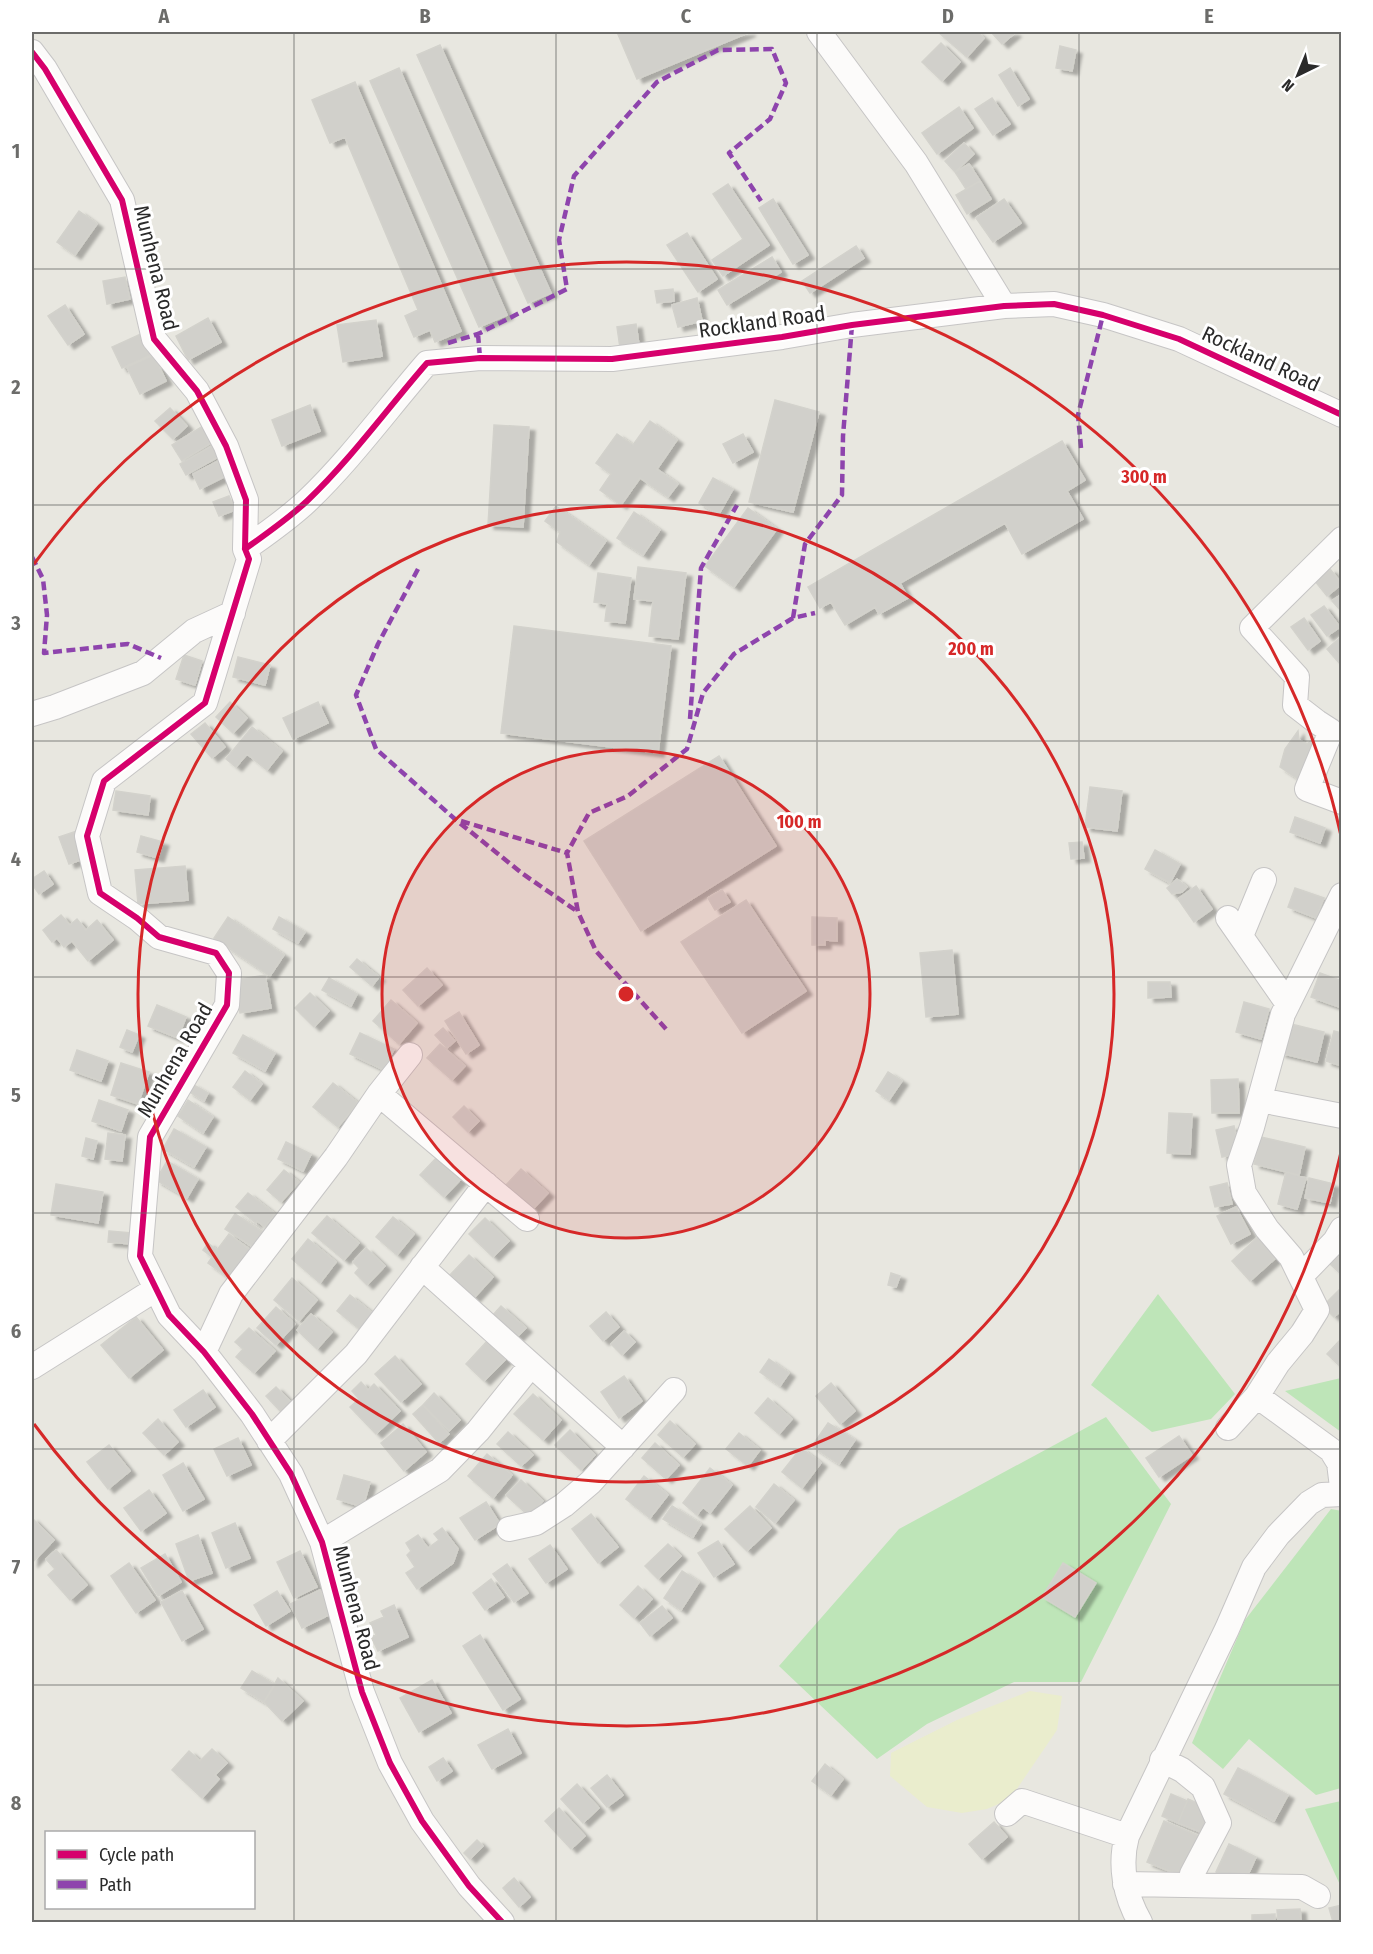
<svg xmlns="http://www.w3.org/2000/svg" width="1373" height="1954" viewBox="0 0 1373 1954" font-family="'Fira Sans Condensed',sans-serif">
<defs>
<filter id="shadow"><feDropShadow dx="6" dy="4" stdDeviation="1.5" flood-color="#0004"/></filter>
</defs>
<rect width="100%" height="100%" fill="#e8e7e0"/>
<path fill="#bee5b8" d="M1158,1294l77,100 -24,25 -59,13 -61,-47z
M1341,1378v54l-56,-41z
M1106,1417l65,87 -90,178h-67l-87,42 -50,35 -98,-93 120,-137z
M1331,1509l11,2 -1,277 -25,7 -67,-56 -26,30 -31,-26 53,-123z
M1341,1801h1l-1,86 -36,-78z"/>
<path fill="#eaedcd" d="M1030,1691l32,5 -5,34 -47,69 -23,10 -25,4 -35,-6 -37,-31 1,-23 66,-33z"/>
<path fill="#d1d0cb" stroke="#d3d2cc" stroke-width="1.5" filter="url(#shadow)" d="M617,32h133l-113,47z
M938,32h39l7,6 -17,19z
M991,32h22l2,1 -13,11z
M941,43l19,19 -18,19 -20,-19z
M440,45l111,248 -23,10 -111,-248z
M1060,46l16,4 -4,21 -16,-3z
M399,68l108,247 -28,12 -109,-246z
M1010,68l19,31 -11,7 -19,-31z
M355,82l106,249 -26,11 -5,-12 -16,7 -9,-21 13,-6 -73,-173 -15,6 -18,-43z
M992,98l18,26 -17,11 -18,-26z
M959,107l14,21 -36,26 -15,-21z
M964,143l10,11 -19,18 -10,-11z
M969,164l11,17 -14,8 -11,-17z
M980,181l11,18 -24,15 -11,-19z
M728,184l41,61 -46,31 -11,-16 31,-21 -30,-45z
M773,199l35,56 -15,9 -34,-56z
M1004,199l17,24 -28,19 -17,-24z
M79,211l18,13 -22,31 -18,-13z
M687,233l30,46 -19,13 -31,-47z
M856,246l8,12 -54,35 -8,-12z
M772,257l9,15 -54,33 -9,-15z
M125,277l5,22 -23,5 -4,-23z
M673,289l1,12 -17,2 -2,-12z
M697,298l5,23 -24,6 -6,-22z
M65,305l19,29 -16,11 -20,-29z
M208,318l13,24 -33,18 -12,-24z
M376,320l6,36 -39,6 -6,-37z
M636,324l3,21 -19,3 -3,-21z
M143,333l10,21 -31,14 -10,-21z
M158,353l7,13 -5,2 6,13 -26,13 -13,-27z
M775,400l44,12 -26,100 -44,-10z
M310,405l10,26 -38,15 -10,-26z
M170,408l17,18 -14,13 -18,-18z
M650,421l27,19 -20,29 21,15 -10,13 -28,-19 -19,27 -21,-15 11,-16 -15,-11 21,-29 16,11z
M494,425l35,2 -6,100 -35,-2z
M203,426l10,16 -31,19 -10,-16z
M743,434l10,18 -20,11 -10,-19z
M1062,441l23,39 -18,11 16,28 -61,35 -17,-31 -105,60 8,15 -29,16 -4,-7 -30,18 -14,-23 -11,6 -12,-21z
M213,445l7,11 -34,19 -6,-11z
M218,461l8,15 -26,13 -7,-15z
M713,478l20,11 -14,25 -20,-11z
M229,496l6,14 -16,6 -6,-14z
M556,506l50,35 -17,24 -32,-23 3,-10 -15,-11z
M748,508l29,21 -43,58 -29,-21z
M634,512l26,18 -17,25 -26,-17z
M638,567l48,6 -8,66 -29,-3 4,-35 -19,-2z
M1330,569l12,15 -15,12 -12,-15z
M598,573l33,5 -6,45 -20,-2 2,-17 -13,-2z
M1342,594v18l-10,-11z
M1324,606l16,21 -13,9 -16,-21z
M1304,618l16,23 -12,9 -17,-23z
M514,626l157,20 -13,107 -157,-20z
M1342,636v26l-2,2 -13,-15z
M184,655l18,6 -7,24 -19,-6z
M238,657l32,8 -5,20 -32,-8z
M230,702l17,16 -14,15 -17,-16z
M318,702l10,21 -35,16 -10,-21z
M205,723l20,24 -13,11 -21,-24z
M252,727l30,24 -15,19 -20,-16 -11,13 -10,-8z
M1298,731l1,9 8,4 5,-4 2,4 -16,35 -18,-12 5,-18z
M719,756l57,90 -135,85 -57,-90z
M1090,787l32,4 -5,40 -32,-4z
M116,791l34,5 -2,19 -35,-5z
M1295,817l30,11 -5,15 -30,-11z
M80,830l9,27 -20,7 -10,-27z
M141,836l22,6 -5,16 -21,-6z
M1082,842l2,16 -13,1 -2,-16z
M1155,850l25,14 -10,19 -25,-14z
M185,866l3,34 -50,4 -3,-34z
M44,871l9,13 -14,10 -7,-10v-5z
M1177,879l10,8 -5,5 -10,2 -5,-6z
M1196,886l16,23 -18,13 -16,-23z
M1295,888l29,10 -8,20 -28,-11z
M722,890l8,12 -15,8 -7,-12z
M746,900l60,91 -64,42 -61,-91z
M61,915l9,10 7,-6 9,11 11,-10 16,20 -25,21 -16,-20 -8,6 -7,-9 -5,4 -9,-12z
M228,917l56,38 -14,21 -56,-38z
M279,917l26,15 -7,11 -25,-14z
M812,917l25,1v23l-12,-1v5h-13z
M952,950l6,64 -32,3 -6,-64z
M357,959l22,18 -7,9 -22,-19z
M427,968l15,17 -24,21 -15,-16z
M1320,973l22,8v27l-31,-11z
M265,975l6,33 -31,5 -6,-33z
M329,978l28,16 -6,12 -29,-16z
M1148,982h22l1,15 -23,1z
M310,993l19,18 -15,16 -19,-19z
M391,1000l26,23 -18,21 -26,-23z
M1244,1002l25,7 -8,30 -25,-7z
M157,1005l29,12 -8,21 -30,-12z
M459,1012l20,33 -13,9 -21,-33z
M1287,1023l37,9 -7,30 -37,-9z
M443,1028l12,13 -8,7 -12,-13z
M127,1030l12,5 -7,17 -12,-5z
M1334,1031l8,2v33l-16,-5z
M360,1033l34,16 -10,21 -34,-16z
M243,1035l32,18 -10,18 -32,-18z
M440,1044l25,22 -13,14 -25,-22z
M77,1050l31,11 -7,20 -31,-11z
M121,1063l28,9 -11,32 -27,-9z
M245,1071l17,13 -12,16 -17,-13z
M888,1072l14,9 -13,19 -13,-9z
M1238,1079l1,34h-27l-1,-33z
M333,1083l25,20 -20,24 -25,-20z
M192,1084l16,9 -4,8 -16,-10z
M99,1100l29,10 -7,21 -29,-10z
M188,1100l25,17 -10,16 -25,-17z
M464,1106l15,15 -11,11 -15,-15z
M1169,1113l23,1 -2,40 -23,-1z
M1234,1126l6,27 -18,4 -6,-27z
M174,1129l32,18 -12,20 -31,-18z
M108,1133l17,2 -3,26 -17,-2z
M1261,1137l44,10 -6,28 -45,-11z
M86,1138l11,3 -4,18 -11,-3z
M286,1142l25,12 -8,17 -25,-12z
M438,1156l24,22 -18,19 -24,-22z
M167,1161l31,18 -11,19 -31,-18z
M521,1169l27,24 -15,16 -27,-24z
M284,1170l15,12 -18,20 -14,-12z
M1286,1172l20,6 -9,31 -19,-5z
M1309,1178l25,6 -4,19 -25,-5z
M1227,1183l5,21 -17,3 -5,-20z
M56,1184l47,8 -5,31 -47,-8z
M248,1193l27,21 -10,13 -8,-6 -1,2 -20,-16z
M1236,1207l14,27 -19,10 -14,-28z
M235,1214l28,18 -10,15 -28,-18z
M327,1216l32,27 -15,17 -32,-27z
M393,1217l21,17 -17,21 -21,-18z
M485,1218l24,23 -16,16 -24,-23z
M109,1231l23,2 -1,11 -23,-2z
M229,1234l21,16 -21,28 -21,-15 4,-6 -9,-7 5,-7 9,7z
M1260,1235l18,21 -28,25 -18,-20z
M308,1239l28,23 -16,21 -28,-24z
M366,1248l19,18 -18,19 -12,-12 4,-5 -6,-6z
M1342,1252v23l-12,-11z
M469,1255l24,22 -19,21 -24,-23z
M891,1273l9,3 -4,11 -8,-2z
M292,1278l25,22 -18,21 -25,-21z
M1342,1287v23l-8,7 -11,-11z
M350,1295l26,21 -13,16 -26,-21z
M501,1306l25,22 -9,9 -24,-22z
M276,1307l19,17 -19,21 -19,-17z
M606,1312l13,15 -16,14 -13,-15z
M311,1314l21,18 -15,17 -20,-19z
M136,1317l27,33 -34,28 -28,-33z
M249,1328l26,23 -21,22 -18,-16 7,-8 -8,-7z
M624,1331l11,11 -13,13 -11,-11z
M1342,1338v30l-15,-14z
M488,1340l19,18 -23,23 -18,-17z
M395,1356l26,28 -20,18 -26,-28z
M769,1359l20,14 -9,13 -20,-14z
M624,1376l18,25 -23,17 -18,-26z
M361,1382l7,8 6,-6 26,27 -24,23 -26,-27 9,-8 -7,-8z
M831,1383l24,28 -15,13 -24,-28z
M276,1387l16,16 -10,10 -16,-17z
M203,1390l12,17 -29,20 -12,-17z
M434,1393l26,27 -11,11 -26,-26z
M533,1394l28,26 -18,20 -29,-26z
M768,1398l24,21 -13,15 -24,-21z
M423,1405l26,29 -10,9 -26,-29z
M158,1419l20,23 -14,13 -21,-22z
M670,1421l25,23 -12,13 -25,-22z
M828,1423l27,17 -16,24 -27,-18z
M403,1424l23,28 -22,19 -23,-28z
M570,1430l25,25 -14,15 -26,-25z
M508,1432l25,23 -12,11 -24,-22z
M739,1433l21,17 -12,16 -22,-17z
M1179,1436l13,19 -33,22 -13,-19z
M238,1438l13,27 -24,11 -13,-27z
M655,1443l24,22 -13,14 -24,-21z
M109,1445l21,26 -22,18 -21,-27z
M801,1448l20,15 -19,25 -20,-16z
M487,1454l25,21 -19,23 -25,-22z
M183,1463l21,36 -21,12 -20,-36z
M710,1468l22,17 -22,28 -7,-6 -6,8 -14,-12z
M344,1475l26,7 -7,25 -26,-8z
M644,1476l24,19 -18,23 -24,-19z
M521,1480l22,21 -14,15 -23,-21z
M774,1484l20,16 -19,23 -19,-16z
M149,1490l17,23 -25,18 -17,-23z
M486,1502l14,22 -25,16 -15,-22z
M672,1506l29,18 -8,13 -30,-18z
M750,1506l21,22 -24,23 -22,-22z
M591,1514l27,33 -20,16 -26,-34z
M32,1518l22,22 -22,23z
M235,1523l15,35 -24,10 -14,-35z
M442,1528l16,21 -5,14 -36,26 -11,-16 9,-6 -8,-12 4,-4 -5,-8 12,-8 10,13 11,-8 -5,-6z
M198,1535l14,38 -23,8 -13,-37z
M718,1541l16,23 -20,13 -16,-24z
M668,1544l13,12 -23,23 -13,-13z
M550,1545l17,24 -21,14 -17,-24z
M56,1550l31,35 -17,15 -22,-25 7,-6 -9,-10z
M300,1551l17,36 -23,11 -17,-36z
M165,1554l16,28 -23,14 -17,-28z
M129,1563l26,37 -19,13 -25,-37z
M1063,1563l33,20 -21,34 -33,-20z
M507,1564l21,29 -14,9 -21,-28z
M682,1571l17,11 -18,28 -17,-12z
M491,1579l13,18 -19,13 -12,-17z
M638,1586l14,13 -18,19 -14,-13z
M320,1590l11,24 -29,14 -12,-24z
M182,1591l21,38 -21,12 -21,-39z
M277,1591l13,20 -24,15 -12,-21z
M394,1605l14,32 -30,14 -7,-14 5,-2 -6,-12 14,-6 -3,-6z
M662,1606l10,12 -22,18 -10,-13z
M480,1635l40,64 -17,11 -40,-64z
M252,1671l23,14 -11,17 -23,-14z
M278,1678l25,23 -21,20 -18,-19z
M432,1680l19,33 -32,19 -19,-34z
M508,1729l13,24 -29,16 -14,-24z
M212,1749l15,14 -12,12 4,4 -17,19 -30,-28 17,-19 11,10z
M443,1758l9,13 -15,10 -8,-14z
M825,1764l18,15 -12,16 -19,-14z
M1238,1768l50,27 -14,26 -50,-27z
M607,1775l16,20 -16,12 -16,-19z
M577,1784l22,24 -16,15 -22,-24z
M1171,1794l16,7 -9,22 -16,-7z
M1188,1799l24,11 -9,23 -25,-10z
M559,1808l26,28 -14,13 -26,-28z
M1164,1821l37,16 -17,40 -37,-15z
M994,1822l13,15 -25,22 -13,-15z
M477,1840l6,6 -13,13 -6,-6z
M1229,1844l27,13 -13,29 -27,-14z
M514,1878l16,19 -11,10 -16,-19z
M1342,1905v17h-9l-4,-14z
M1300,1909l1,13h-23l-1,-12z
M1275,1914v8h-23v-7z"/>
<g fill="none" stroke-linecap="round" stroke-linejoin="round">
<g stroke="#c6c5c5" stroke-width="26">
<path id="minor" d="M819,32l97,131 88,143
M32,52l13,17 77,131 32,139 43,52 29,55 20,54 -1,49 4,10 -44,144 -101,78 -17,55 13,57 37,25 22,19 57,16 13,20 -2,32 -77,132 -10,119 29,59 35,37 48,62 39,60 31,68 40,150 28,71 32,58 47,65 33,36
M1342,539l-90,89 45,49 -2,28 22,17 14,9 -24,58 35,13
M245,549c21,-15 43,-30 62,-48 44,-42 80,-92 120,-138l53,-5 132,1 170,-22 70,-12 152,-19 50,-2 49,11 76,24 163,76
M32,714l23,-7 88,-34 51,-42 39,-18
M1228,918l60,86
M1241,936l23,-56
M379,1094l148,125
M1260,1100l82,16
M422,1267l201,180
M1301,1276l34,-35 7,-12
M204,1352l27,-58 105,-137 43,-63 31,-39
M32,1367l124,-78
M1257,1396l21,-33 24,-29 15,-24 -26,-53 -24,-28 -23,-36 -5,-28 13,-38 31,-113 59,-119
M1228,1428l29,-32 74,54 8,13 3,24
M269,1441l87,-87 130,-170
M509,1529l27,-6 28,-18 27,-23 83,-92
M322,1542l118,-72 38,-39 53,-66
M1162,1760l20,10 21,17 16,36 -27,51 -1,11
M1007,1814l15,-13 105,35
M1125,1884l177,3 16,9
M1140,1922c-15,-26 -21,-57 -13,-86l100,-207 27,-62 24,-32 31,-32 13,-8 20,-1"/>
</g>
<use href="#minor" stroke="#fcfbfa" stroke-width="24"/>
<path stroke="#8e44ad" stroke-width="4.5" stroke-dasharray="9 4.5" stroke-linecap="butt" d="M478,334l2,24
M448,343l30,-9 89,-45 -8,-49 15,-64 83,-94 61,-32 54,-1 14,34 -16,36 -41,34 32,48
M1081,448l-3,-33 25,-100
M32,557l11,22 4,36 -3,38 84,-9 33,14
M418,569l-40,75 -22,51 20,54 80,71 67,54 55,38
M793,618l12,-74 37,-49 1,-59 9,-111
M690,719l11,-151 36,-63
M461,821l106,32
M666,1029l-70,-78 -18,-39 -11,-59 22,-40 39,-17 59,-47 16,-56 31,-39 59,-36 22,-5"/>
<g stroke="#fff" stroke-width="10">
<path id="cycleway" d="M32,52l13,17 77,131 32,139 43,52 29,55 20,54 -1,49 4,10 -44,144 -101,78 -17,55 13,57 37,25 22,19 57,16 13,20 -2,32 -77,132 -10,119 29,59 35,37 48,62 39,60 31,68 40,150 28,71 32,58 47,65 33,36
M245,549c21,-15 43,-30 62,-48 44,-42 80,-92 120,-138l53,-5 132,1 170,-22 70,-12 152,-19 50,-2 49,11 76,24 163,76"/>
</g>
<use href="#cycleway" stroke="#d6006c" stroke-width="6"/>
</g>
<path fill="none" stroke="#6c6c6a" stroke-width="1.5" stroke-opacity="0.55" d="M294,32v1890M556,32v1890M817,32v1890M1079,32v1890M32,269h1310M32,505h1310M32,741h1310M32,977h1310M32,1213h1310M32,1449h1310M32,1685h1310"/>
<circle cx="626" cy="994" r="244" fill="#d62828" fill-opacity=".12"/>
<g fill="none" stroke="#d62828" stroke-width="3">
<circle cx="626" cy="994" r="244"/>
<circle cx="626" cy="994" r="488"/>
<path d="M1341 1152A732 732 0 0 1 34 1424M34 564A732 732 0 0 1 1341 836"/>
</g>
<g text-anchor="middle" stroke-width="6" stroke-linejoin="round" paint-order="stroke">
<g font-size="21" fill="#2a2a2a" stroke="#fff">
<text transform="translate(156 268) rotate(76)" y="7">Munhena Road</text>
<text transform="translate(762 322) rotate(-8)" y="7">Rockland Road</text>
<text transform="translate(1261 359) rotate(25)" y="7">Rockland Road</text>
<text transform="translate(175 1060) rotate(-60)" y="7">Munhena Road</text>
<text transform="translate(356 1608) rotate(75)" y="7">Munhena Road</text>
</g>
</g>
<circle cx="626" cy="994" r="9" fill="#d62828" stroke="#fff" stroke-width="3"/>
<g font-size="18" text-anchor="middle" font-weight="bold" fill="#d62828" stroke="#fff" stroke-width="6" stroke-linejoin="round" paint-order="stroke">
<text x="1144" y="483">300 m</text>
<text x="971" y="655">200 m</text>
<text x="799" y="828">100 m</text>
</g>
<rect width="1373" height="1954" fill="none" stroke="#ffffff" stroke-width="66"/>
<rect x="45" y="1831" width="210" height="78" fill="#ffffff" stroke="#aaaaaa" stroke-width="1.5"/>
<rect x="57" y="1850" width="30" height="9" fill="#d6006c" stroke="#aaaaaa" stroke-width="1.5"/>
<text x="99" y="1861" font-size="18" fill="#2a2a2a">Cycle path</text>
<rect x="57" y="1880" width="30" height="9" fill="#8e44ad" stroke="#aaaaaa" stroke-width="1.5"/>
<text x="99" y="1891" font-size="18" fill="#2a2a2a">Path</text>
<g transform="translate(1298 75) rotate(223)" stroke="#ffffff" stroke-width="4.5" paint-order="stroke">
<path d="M0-4.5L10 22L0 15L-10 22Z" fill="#2a2a2a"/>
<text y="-9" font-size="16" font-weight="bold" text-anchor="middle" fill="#2a2a2a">N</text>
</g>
<rect x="33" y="33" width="1307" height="1888" fill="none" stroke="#6c6c6a" stroke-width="2"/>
<g font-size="20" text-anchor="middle" font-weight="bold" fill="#6c6c6a">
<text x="164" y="23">A</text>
<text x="425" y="23">B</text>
<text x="686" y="23">C</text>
<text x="948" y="23">D</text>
<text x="1209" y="23">E</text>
<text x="16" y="158">1</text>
<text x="16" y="394">2</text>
<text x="16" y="630">3</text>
<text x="16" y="866">4</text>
<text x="16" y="1102">5</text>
<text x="16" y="1338">6</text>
<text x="16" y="1574">7</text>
<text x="16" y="1810">8</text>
</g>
</svg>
